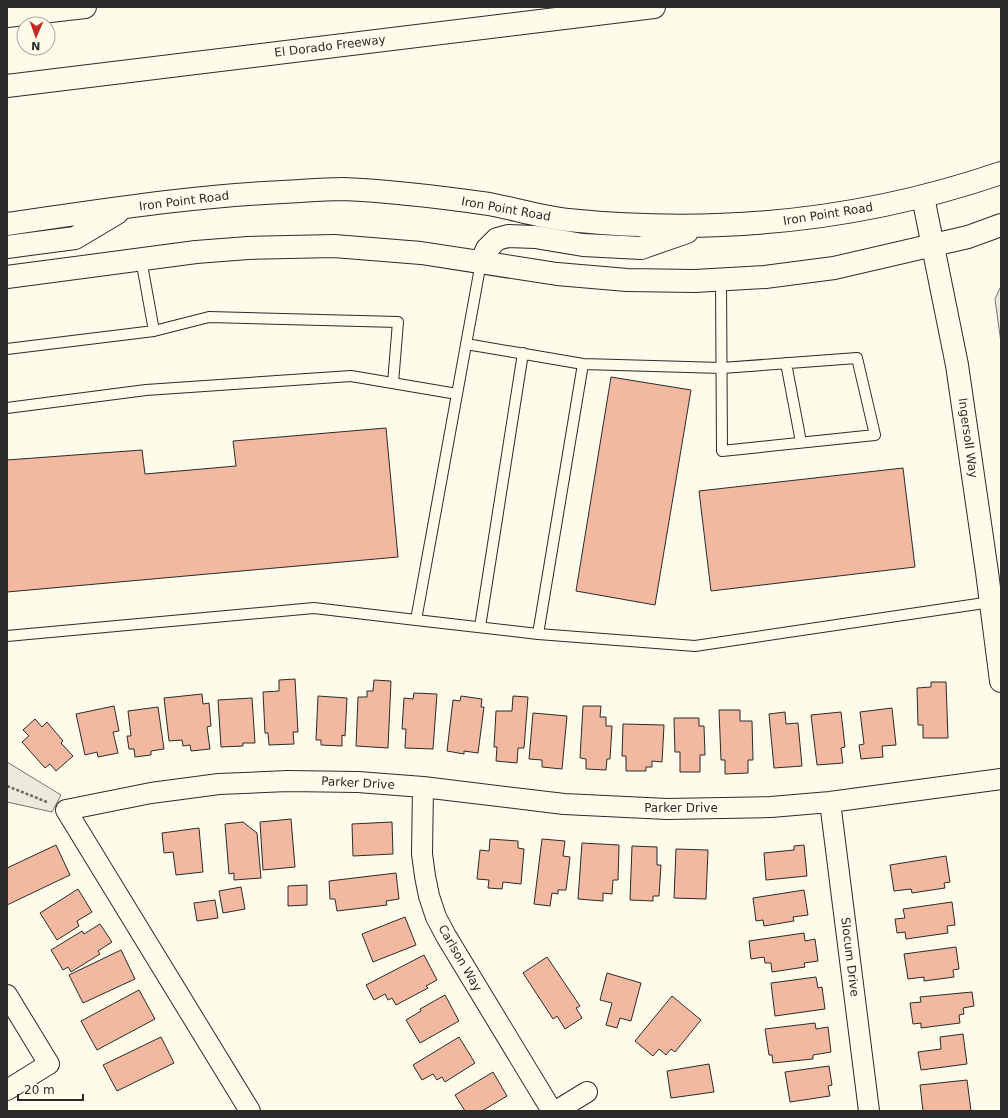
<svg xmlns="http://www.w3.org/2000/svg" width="1008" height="1118" viewBox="0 0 1008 1118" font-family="'DejaVu Sans',sans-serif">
<rect width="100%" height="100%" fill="#fdfbea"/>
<path fill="#ecebdb" stroke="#74746e" d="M7,762l54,33 -9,17 -45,-10z"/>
<path fill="#eceadb" stroke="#74746e" d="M1001,286v57l-6,-44z"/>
<path fill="#f2b8a0" stroke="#2b2b2b" d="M611,377l80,13 -36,215 -79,-14z
M386,428l12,129 -391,35v-132l135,-10 3,24 91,-8 -3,-25z
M903,468l12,99 -204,24 -12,-100z
M295,679l3,53h-5l1,12 -25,1 -1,-12h-3l-2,-41 16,-1v-11z
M374,680l17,1 -3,67 -32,-2 2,-49h9v-6h6z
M931,682h15l2,56h-25v-13h-5l-1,-37 14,-1z
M414,693l23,1 -4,55 -28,-1 1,-19h-4l2,-31 9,1z
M202,694l1,10 6,-1 2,23 -4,1 3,22 -19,2 -1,-6 -7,1 -1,-6 -13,1 -5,-43z
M318,696l29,2 -2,38 -3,-1v11l-21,-1v-5h-5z
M461,696l21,3 -1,8h3l-6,46 -14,-2v3l-17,-3 6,-51 7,1z
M513,696l15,1 -4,51h-6l-1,15 -21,-2 1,-14h-3l2,-36h16z
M252,698l3,45h-12v3l-22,1 -3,-47z
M114,706l5,25 -6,1 5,21 -20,4 -1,-5 -12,3 -9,-41z
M583,706h18l-1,11h6v9h6l-2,33h-3l-1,11 -20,-1v-10l-6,-1z
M158,707l6,42 -13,2v4l-16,2 -1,-8h-5l-2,-13h4l-3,-25z
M892,708l4,37 -14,1 1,11 -22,2 -2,-14 5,-1 -4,-32z
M719,710h21v11h12l1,39h-5v13l-23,1v-14h-4z
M785,712l1,12 12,-1 4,43 -28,2 -5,-54z
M841,712l4,35 -4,1 2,15 -26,2 -6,-50z
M533,713l34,3 -5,53 -20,-2v-7l-13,-1z
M674,718h25v8h5l1,29h-5v17h-20v-20h-5z
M35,719l7,8 5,-5 16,19 -2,2 12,13 -17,15 -6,-7 -5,4 -23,-26 7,-6 -6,-6z
M623,724l41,1 -2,37 -10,-1v6h-6v4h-20v-15h-4z
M291,819l4,48 -32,3 -3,-48z
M243,822l14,11 4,45 -27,2v-7l-5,1 -4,-50z
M392,822l1,32 -40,2 -1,-32z
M199,828l4,44 -27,3 -3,-23 -9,1 -2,-20z
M490,839l28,2v7l6,1 -3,35 -18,-2 -1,7 -14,-1 1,-8 -12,-1 3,-29 9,1z
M542,839l23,2 -2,15 7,1 -4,33h-8v4l-6,-1 -2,13 -16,-2z
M582,843l37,2 -1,35h-5l-1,14 -9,-1v8l-25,-2z
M56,845l14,30 -63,30v-37z
M804,845l3,31 -41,4 -2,-27 30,-3v-4z
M632,846l25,1v18h4l-2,31h-6v5l-23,-1z
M676,849l32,1 -2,49 -32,-1z
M946,856l4,26 -6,1 1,5 -33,5 -1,-4 -17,2 -4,-26z
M396,873l3,26 -13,2 1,4 -50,6 -2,-12h-5l-1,-18z
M307,885v20l-19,1v-20z
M241,887l4,22 -22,4 -4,-22z
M78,889l14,23 -15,9 2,5 -22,14 -17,-27z
M804,890l4,25 -15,2 1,4 -30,5 -1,-6 -7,1 -3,-23z
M215,900l3,18 -21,3 -3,-18z
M952,902l3,23 -8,1 1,7 -42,6 -1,-7 -8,1 -2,-14 10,-1 -2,-9z
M405,917l11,28 -43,17 -11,-28z
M100,924l12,18 -14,9 2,3 -29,18 -3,-5 -5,3 -12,-20 31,-19 2,3z
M804,933l1,8 10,-2 3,22 -14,2 1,4 -33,5 -1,-9h-6l-1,-6 -13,2 -2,-18z
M956,947l3,22 -6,1 1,7 -30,4v-4l-16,2 -4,-25z
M121,950l14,29 -52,24 -14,-28z
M424,955l13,25 -11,6 2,2 -32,17 -4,-7 -4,2 -3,-6 -11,6 -8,-15z
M547,957l33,49 -4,2 6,10 -17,11 -8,-13 -4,3 -30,-46z
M607,973l34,10 -10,38 -11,-3 -3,10 -11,-3 6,-22 -12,-3z
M816,977l2,11 4,-1 3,22 -50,7 -4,-33z
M139,990l16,29 -58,31 -16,-29z
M972,992l2,14 -11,2 1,6 -5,1 1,8 -39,5v-5l-8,1 -3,-21 11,-1 -1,-5z
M445,995l14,26 -39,22 -14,-23 15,-9 -1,-2z
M672,996l29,24 -26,32 -4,-3 -5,6 -7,-6 -6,7 -18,-15z
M815,1023l1,6 12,-2 3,25 -18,3v4l-40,4 -1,-8h-3l-4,-26z
M963,1034l4,30 -46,6 -3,-18 23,-3 -1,-12z
M161,1037l13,26 -57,28 -14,-26z
M459,1037l16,26 -30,19 -3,-5 -5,3 -4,-6 -11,6 -9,-15z
M709,1064l5,28 -43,6 -4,-27z
M829,1066l3,19 -4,1 2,10 -40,6 -5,-30z
M493,1072l14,24 -25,15h-17l-10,-16z
M967,1080l4,31h-48l-3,-26z"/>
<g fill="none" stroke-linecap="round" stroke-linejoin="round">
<g stroke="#2b2b2b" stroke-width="12">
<path id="service" d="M141,259l13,72
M481,262l-65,358 122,14 157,12 296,-44
M466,344l117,20 139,4 135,-10 18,77 -153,16 -1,-172
M7,349l147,-18 55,-14 189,5 -5,61
M786,363l15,79
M7,408l139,-18 205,-14 106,18
M480,627l43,-274
M538,634l45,-270
M7,636l307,-28 102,12"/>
</g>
<g stroke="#2b2b2b" stroke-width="22">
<path id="minor" d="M423,787l-1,67 3,22 4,20 7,21 10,19 106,175
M830,802l39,309
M7,995l42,69 -42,26
M250,1111l-184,-301 85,-17 68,-9 69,-3 70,1 65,5 141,17 103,5 104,-2 59,-5 171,-23
M556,1111l31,-19"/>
</g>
<g stroke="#2b2b2b" stroke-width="24">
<path id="tertiary" d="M923,197l34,168 30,207 14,109"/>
</g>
<g stroke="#2b2b2b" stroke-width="24">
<path id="secondary" d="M7,224c92,-13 183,-28 276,-32 20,-1 40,-3 60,-3 49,2 97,8 146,15 26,5 52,13 79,16 147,15 293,1 433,-47
M7,247l68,-9 42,-25
M481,262l6,-13 10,-10 11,-3 27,1 48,8 58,3 46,-16
M7,277l189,-25 52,-4 86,-2 87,7 136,21 70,6 68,1 70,-4 69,-9 134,-31 33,-12"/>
</g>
<g stroke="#2b2b2b" stroke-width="24">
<path id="motorway" d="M7,16l78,-9
M7,86l647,-79"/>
</g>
<path stroke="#6a6964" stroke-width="2.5" stroke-dasharray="3 2" stroke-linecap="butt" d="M7,786l40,16"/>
<use href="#service" stroke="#fdfbea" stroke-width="10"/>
<use href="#minor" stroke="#fdfbea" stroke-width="20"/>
<use href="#tertiary" stroke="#fdfbea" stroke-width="22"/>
<use href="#secondary" stroke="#fdfbea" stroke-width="22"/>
<use href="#motorway" stroke="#fdfbea" stroke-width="22"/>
</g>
<g text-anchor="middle" stroke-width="3" stroke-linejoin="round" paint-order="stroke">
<g font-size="12" fill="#2b2b2b" stroke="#fdfbea">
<text transform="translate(330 46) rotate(-7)" y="4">El Dorado Freeway</text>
<text transform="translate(184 201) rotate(-7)" y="4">Iron Point Road</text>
<text transform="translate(506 209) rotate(10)" y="4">Iron Point Road</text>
<text transform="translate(828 214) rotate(-9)" y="4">Iron Point Road</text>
<text transform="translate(968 438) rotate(82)" y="4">Ingersoll Way</text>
<text transform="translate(358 783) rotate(3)" y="4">Parker Drive</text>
<text x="681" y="812">Parker Drive</text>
<text transform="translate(850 957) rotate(83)" y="4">Slocum Drive</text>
<text transform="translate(460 958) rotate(60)" y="4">Carlson Way</text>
</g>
</g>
<rect width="1008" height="1118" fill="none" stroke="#2b2b2b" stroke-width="16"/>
<g transform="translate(36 36) rotate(182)"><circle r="19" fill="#fdfbea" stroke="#a9a89e"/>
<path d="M0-3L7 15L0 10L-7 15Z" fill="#c62828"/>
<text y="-6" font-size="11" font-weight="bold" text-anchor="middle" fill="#2b2b2b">N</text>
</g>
<path d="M18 1094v6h65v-6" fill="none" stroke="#2b2b2b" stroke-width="2"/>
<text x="24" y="1094" font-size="12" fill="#2b2b2b" stroke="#fdfbea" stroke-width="3" paint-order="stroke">20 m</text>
</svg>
